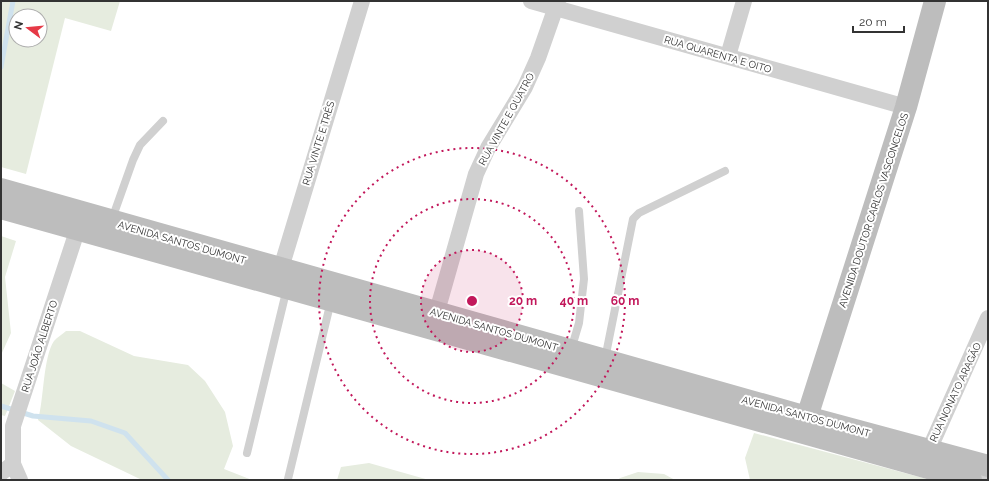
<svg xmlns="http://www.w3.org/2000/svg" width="989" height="481" viewBox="0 0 989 481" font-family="Raleway,sans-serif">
<rect width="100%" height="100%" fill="#fff"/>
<path fill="#e6ecdf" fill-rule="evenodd" d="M1,1h119l-9,30 -46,-13 -39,156 -25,-7zM16,16h24v24h-24z
M1,236l15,5 -11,36 6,56 -10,22z
M66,331h14l54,25 54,9 17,16 20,31 8,34 -9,23 28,11h-110l-71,-34 -33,-26c6,-20 5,-63 16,-79 3,-4 9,-7 12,-10z
M1,383l14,8 -10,25 -4,-1z
M754,433l177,47h-181l-5,-22z
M369,463l60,17h-92l4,-13z
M638,472l26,2 11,6h-57l2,-2z"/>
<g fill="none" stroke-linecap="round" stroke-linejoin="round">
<path stroke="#cfe2ee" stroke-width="5" d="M1,67l12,-66
M1,406l32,10 58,5 34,12 43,47"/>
<path stroke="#d0d0d0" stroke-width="8" d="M112,219l21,-59 7,-15 23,-24
M571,350l8,-27 5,-44 -5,-68
M605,359l28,-140 6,-6 86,-42
M247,453l40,-165
M288,479l43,-178"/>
<path stroke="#d0d0d0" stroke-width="16" d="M531,1l375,106
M728,56l16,-55
M278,278l84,-277
M434,322l42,-148 12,-26 37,-61 13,-29 20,-57
M925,459l63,-141
M1,473l12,-9
M20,480l-7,-16v-38l68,-207
M983,480l4,-15"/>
<path stroke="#bdbdbd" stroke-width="22" d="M1,189l806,228 181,49
M1,208l970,272
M797,427l7,-3 3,-7 99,-310 29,-106"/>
</g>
<circle cx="472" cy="301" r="51" fill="#c2185b" fill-opacity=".12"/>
<g fill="none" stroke="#c2185b" stroke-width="2" stroke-dasharray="2 4">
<circle cx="472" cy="301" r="51"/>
<circle cx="472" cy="301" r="102"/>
<circle cx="472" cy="301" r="153"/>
</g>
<g text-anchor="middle" stroke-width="4" stroke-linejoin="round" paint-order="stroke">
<g font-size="10" fill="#333" stroke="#fff">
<text transform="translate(718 54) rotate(16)" y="4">RUA QUARENTA E OITO</text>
<text transform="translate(506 119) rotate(-61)" y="4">RUA VINTE E QUATRO</text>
<text transform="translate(318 143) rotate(-73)" y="4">RUA VINTE E TRÊS</text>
<text transform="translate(873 210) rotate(-72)" y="4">AVENIDA DOUTOR CARLOS VASCONCELOS</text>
<text transform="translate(182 242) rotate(16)" y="4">AVENIDA SANTOS DUMONT</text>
<text transform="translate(494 329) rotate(16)" y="4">AVENIDA SANTOS DUMONT</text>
<text transform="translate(39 346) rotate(-72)" y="4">RUA JOÃO ALBERTO</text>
<text transform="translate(955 392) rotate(-65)" y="4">RUA NONATO ARAGÃO</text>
<text transform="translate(806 416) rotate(15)" y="4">AVENIDA SANTOS DUMONT</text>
</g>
</g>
<circle cx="472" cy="301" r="6" fill="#c2185b" stroke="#fff" stroke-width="2"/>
<g font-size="12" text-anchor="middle" font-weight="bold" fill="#c2185b" stroke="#fff" stroke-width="4" stroke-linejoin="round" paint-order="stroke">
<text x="523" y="305">20 m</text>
<text x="574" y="305">40 m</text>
<text x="625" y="305">60 m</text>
</g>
<rect width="989" height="481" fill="none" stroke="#333333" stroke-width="4"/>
<g transform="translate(28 28) rotate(286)"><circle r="19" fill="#ffffff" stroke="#adadad"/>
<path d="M0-3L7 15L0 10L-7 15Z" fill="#e63946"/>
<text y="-6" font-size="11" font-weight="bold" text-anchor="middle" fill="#333333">N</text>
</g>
<path d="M853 26v6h51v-6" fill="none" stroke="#333333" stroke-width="2"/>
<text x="859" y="26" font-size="12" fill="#333333" stroke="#ffffff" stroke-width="3" paint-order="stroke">20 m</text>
</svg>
